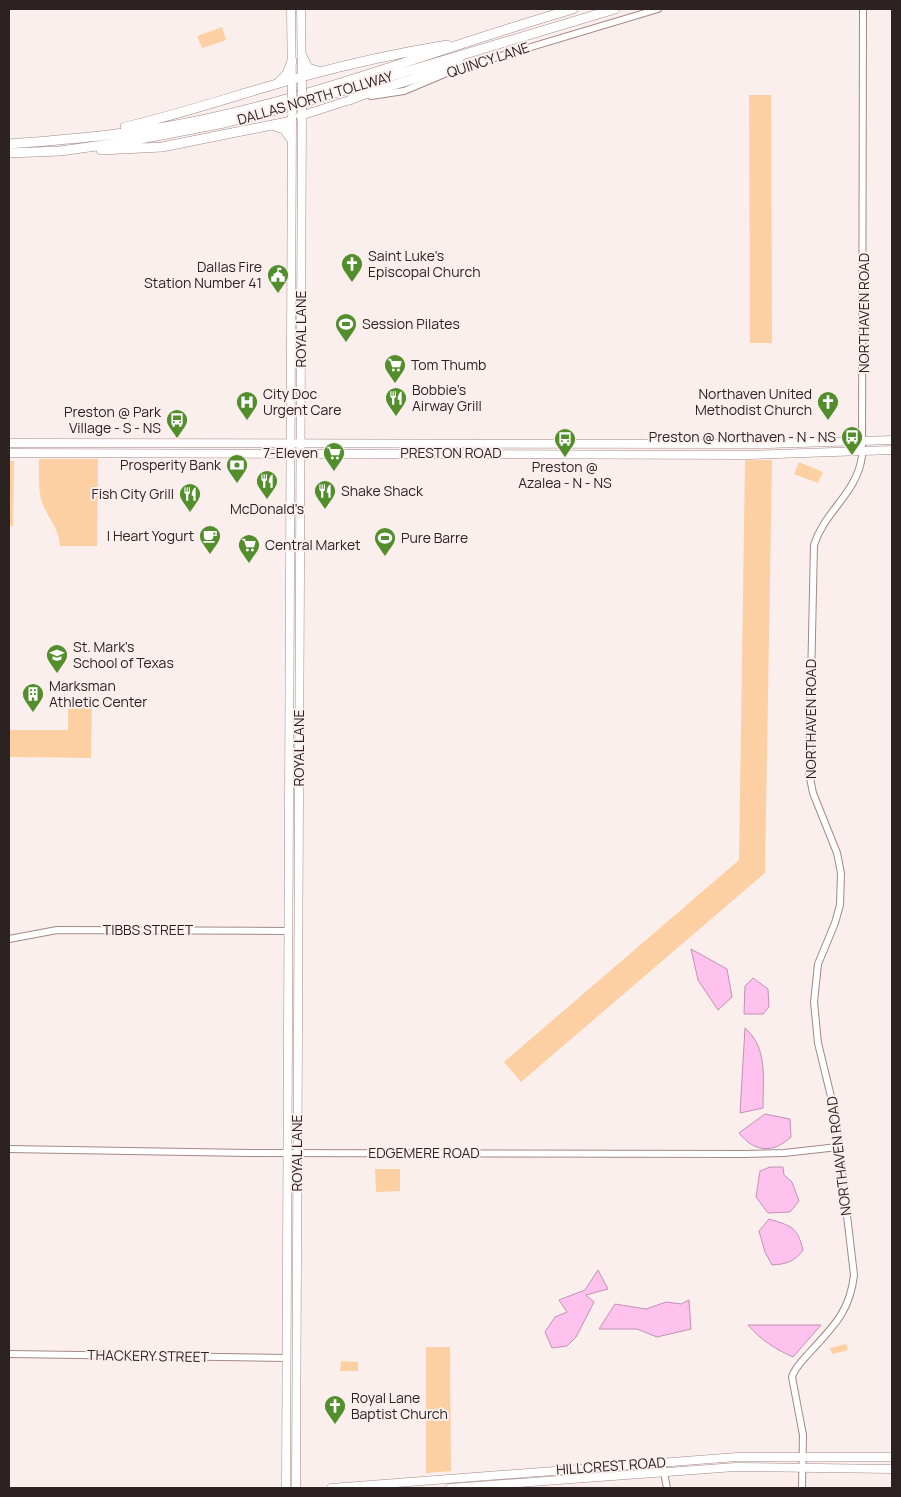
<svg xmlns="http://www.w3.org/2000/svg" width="901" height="1497" viewBox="0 0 901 1497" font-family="Manrope,sans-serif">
<rect width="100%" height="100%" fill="#fbefee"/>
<path fill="#fcd0a2" d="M222,27l4,13 -24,8 -5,-12z
M749,95h22l1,248h-22z
M39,459h59l-1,87h-37c-1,-20 -14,-29 -19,-47 -3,-13 -2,-27 -2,-40z
M745,460h27l-7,413 -244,209 -17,-20 235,-202z
M9,461h5l-1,65h-4z
M799,462l24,10 -5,11 -24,-9z
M68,702h24l-1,56 -82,-1v-27h59z
M375,1169h25v22l-24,1z
M846,1344l2,6 -16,4 -2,-6z
M426,1347h24l1,124 -25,2z
M341,1361l17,1v9h-18z"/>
<path fill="#ffc2ef" stroke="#c092b2" d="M691,949l36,20 5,28 -14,13 -20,-30z
M753,978l15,11 1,18 -6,7h-19l1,-28z
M745,1028c23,20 18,51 18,80l-23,5z
M765,1114l25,5 1,18c-18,17 -37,15 -52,-4z
M770,1167h13l1,8 8,7 7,19 -9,11 -22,1 -12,-16 4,-26z
M769,1219c22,7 28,7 34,31 -9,12 -16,14 -31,15l-7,-13 -6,-21z
M598,1270l10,19 -22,6 8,7 -18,35 -9,9 -15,2 -7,-16 10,-15 12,-5 -8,-12 26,-10z
M689,1300l2,29 -34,8 -20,-8h-38l16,-25 31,5 20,-7 15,2z
M748,1325h73l-28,32c-18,-8 -32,-17 -45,-32z"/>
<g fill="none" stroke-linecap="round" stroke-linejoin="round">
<g stroke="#a38987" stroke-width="8">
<path id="tertiary" d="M371,96l33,-5 50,-21 204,-61
M9,939l48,-9 231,1
M9,1149l240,4 496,1 39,-1 54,-6
M9,1354l278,4
M662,1462l5,26
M802,1488l1,-53 -11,-58c3,-10 12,-18 18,-25 24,-26 40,-41 44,-77l-19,-162 -17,-70 -4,-41 4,-38 17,-41 5,-18 1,-32 -4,-20 -24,-60 -4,-20 5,-228c11,-35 43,-51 48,-89l1,-447"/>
</g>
<g stroke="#a38987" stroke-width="9">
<path id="secondary" d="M291,9l1,81
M301,9l1,78
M300,116l50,-16
M286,1488l6,-1372
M296,1488l6,-1379
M331,1488l406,-31h155
M450,1488l285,-21 157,2"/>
</g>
<g stroke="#a38987" stroke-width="9">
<path id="primary" d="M9,443l758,1 125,-4
M9,453l738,2 145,-5"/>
</g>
<g stroke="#a38987" stroke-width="10">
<path id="motorway" d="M302,56l6,12 10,3
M279,82l8,-8 5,-13
M350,100c36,-16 75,-20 109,-40
M275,126l9,3 7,10
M125,127c61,-14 120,-35 180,-51 47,-13 94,-23 142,-31
M9,144c67,-5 136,-11 202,-26 123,-27 241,-74 362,-109
M101,150l61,-3 130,-26
M9,153l51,-2 65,-9 99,-19 61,-15 330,-99"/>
</g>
<use href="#tertiary" stroke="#fff" stroke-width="6"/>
<use href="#secondary" stroke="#fff" stroke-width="8"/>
<use href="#primary" stroke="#fff" stroke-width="8"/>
<use href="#motorway" stroke="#fff" stroke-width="9"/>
<g stroke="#a38987" stroke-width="9" stroke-linecap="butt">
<path id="secondary-bridge" d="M292,90v22
M302,109v-22"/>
</g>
<use href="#secondary-bridge" stroke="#fff" stroke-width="8"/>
</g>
<defs>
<g id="church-pin" transform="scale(1.125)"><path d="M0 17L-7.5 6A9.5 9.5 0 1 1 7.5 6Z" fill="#538e2d" stroke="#fbefee"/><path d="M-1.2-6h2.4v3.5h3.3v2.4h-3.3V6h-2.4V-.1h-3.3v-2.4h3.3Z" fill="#fff"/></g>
<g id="civic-pin" transform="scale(1.125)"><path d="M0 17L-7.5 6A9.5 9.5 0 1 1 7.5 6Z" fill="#538e2d" stroke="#fbefee"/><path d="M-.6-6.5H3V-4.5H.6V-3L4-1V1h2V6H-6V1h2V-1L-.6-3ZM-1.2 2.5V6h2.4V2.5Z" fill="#fff"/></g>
<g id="stadium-pin" transform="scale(1.125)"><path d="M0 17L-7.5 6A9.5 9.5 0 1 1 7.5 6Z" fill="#538e2d" stroke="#fbefee"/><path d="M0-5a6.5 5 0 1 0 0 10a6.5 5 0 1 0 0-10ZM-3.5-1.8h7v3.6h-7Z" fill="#fff"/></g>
<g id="supermarket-pin" transform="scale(1.125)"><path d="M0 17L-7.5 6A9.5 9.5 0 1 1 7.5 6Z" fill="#538e2d" stroke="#fbefee"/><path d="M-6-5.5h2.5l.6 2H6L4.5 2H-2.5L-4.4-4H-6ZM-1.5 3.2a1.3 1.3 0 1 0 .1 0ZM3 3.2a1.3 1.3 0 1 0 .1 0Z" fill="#fff"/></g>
<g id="restaurant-pin" transform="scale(1.125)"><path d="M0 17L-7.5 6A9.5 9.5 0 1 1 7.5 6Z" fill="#538e2d" stroke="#fbefee"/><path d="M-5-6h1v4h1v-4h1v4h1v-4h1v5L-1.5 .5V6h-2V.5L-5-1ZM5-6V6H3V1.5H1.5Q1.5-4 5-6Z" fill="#fff"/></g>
<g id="hospital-pin" transform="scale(1.125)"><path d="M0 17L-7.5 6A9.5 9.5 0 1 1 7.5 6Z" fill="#538e2d" stroke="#fbefee"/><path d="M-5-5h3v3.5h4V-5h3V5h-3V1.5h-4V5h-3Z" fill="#fff"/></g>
<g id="bus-pin" transform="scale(1.125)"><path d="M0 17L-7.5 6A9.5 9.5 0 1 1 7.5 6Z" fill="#538e2d" stroke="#fbefee"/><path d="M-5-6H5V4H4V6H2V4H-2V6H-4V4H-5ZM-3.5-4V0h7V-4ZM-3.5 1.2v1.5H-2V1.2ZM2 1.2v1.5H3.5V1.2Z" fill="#fff"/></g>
<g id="bank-pin" transform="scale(1.125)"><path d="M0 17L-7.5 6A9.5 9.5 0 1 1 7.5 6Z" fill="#538e2d" stroke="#fbefee"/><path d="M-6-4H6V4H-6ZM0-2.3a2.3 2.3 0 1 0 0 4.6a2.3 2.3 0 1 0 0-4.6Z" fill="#fff"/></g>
<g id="cafe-pin" transform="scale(1.125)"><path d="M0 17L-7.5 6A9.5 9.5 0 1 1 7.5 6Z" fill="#538e2d" stroke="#fbefee"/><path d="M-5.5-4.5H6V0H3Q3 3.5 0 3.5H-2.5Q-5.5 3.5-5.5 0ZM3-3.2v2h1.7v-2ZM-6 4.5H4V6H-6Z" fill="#fff"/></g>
<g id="school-pin" transform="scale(1.125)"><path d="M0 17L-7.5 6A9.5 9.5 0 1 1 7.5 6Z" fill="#538e2d" stroke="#fbefee"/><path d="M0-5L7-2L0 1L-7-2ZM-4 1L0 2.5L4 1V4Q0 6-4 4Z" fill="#fff"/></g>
<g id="building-pin" transform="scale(1.125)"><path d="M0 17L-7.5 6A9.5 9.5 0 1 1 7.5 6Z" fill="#538e2d" stroke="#fbefee"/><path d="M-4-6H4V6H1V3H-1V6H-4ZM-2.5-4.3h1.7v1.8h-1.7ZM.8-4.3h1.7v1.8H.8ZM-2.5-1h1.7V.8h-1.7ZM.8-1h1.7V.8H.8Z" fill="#fff"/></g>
</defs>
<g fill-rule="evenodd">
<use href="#church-pin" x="352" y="264"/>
<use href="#civic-pin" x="278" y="275"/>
<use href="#stadium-pin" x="346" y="324"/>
<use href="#supermarket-pin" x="395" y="365"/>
<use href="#restaurant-pin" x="396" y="398"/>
<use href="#hospital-pin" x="247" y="402"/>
<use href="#church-pin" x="828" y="402"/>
<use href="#bus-pin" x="177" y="420"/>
<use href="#bus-pin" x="852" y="437"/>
<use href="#bus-pin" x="565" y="439"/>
<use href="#supermarket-pin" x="334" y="453"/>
<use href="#bank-pin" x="237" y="465"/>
<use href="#restaurant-pin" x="267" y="481"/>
<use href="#restaurant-pin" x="325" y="491"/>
<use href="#restaurant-pin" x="190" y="494"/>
<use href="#cafe-pin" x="210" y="536"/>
<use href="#stadium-pin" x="385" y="538"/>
<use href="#supermarket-pin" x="249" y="545"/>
<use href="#school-pin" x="57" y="655"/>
<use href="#building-pin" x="33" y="694"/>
<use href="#church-pin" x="335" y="1406"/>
</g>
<g text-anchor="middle" stroke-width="4" stroke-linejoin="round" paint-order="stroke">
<g font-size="14" fill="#2d2222" stroke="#fbefee">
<text transform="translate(488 60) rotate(-18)" y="5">QUINCY LANE</text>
<text transform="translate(315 98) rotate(-16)" y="5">DALLAS NORTH TOLLWAY</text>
<text transform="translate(864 313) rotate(-90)" y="5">NORTHAVEN ROAD</text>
<text transform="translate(301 329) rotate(-90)" y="5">ROYAL LANE</text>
<text x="451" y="458">PRESTON ROAD</text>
<text transform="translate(811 719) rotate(-90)" y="5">NORTHAVEN ROAD</text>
<text transform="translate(299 748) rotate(-90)" y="5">ROYAL LANE</text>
<text x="148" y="935">TIBBS STREET</text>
<text transform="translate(297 1153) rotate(-90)" y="5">ROYAL LANE</text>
<text x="424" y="1158">EDGEMERE ROAD</text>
<text transform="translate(839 1156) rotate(-97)" y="5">NORTHAVEN ROAD</text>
<text transform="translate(148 1356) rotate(1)" y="5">THACKERY STREET</text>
<text transform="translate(611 1466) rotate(-4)" y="5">HILLCREST ROAD</text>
</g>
<g font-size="14" fill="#2d2222" stroke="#fbefee" text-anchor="start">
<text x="368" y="261">Saint Luke's<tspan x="368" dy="16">Episcopal Church</tspan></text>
<text x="262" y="272" text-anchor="end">Dallas Fire<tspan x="262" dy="16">Station Number 41</tspan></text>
<text x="362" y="329">Session Pilates</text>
<text x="411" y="370">Tom Thumb</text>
<text x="412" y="395">Bobbie's<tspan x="412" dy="16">Airway Grill</tspan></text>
<text x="263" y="399">City Doc<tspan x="263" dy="16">Urgent Care</tspan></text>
<text x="812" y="399" text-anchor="end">Northaven United<tspan x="812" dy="16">Methodist Church</tspan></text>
<text x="161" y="417" text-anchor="end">Preston @ Park<tspan x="161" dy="16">Village - S - NS</tspan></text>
<text x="836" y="442" text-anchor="end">Preston @ Northaven - N - NS</text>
<text x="318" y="458" text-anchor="end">7-Eleven</text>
<text x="221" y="470" text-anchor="end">Prosperity Bank</text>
<text x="565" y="472" text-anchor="middle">Preston @<tspan x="565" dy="16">Azalea - N - NS</tspan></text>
<text x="341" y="496">Shake Shack</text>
<text x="174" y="499" text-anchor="end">Fish City Grill</text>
<text x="267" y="514" text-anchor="middle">McDonald's</text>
<text x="194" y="541" text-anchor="end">I Heart Yogurt</text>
<text x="401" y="543">Pure Barre</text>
<text x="265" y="550">Central Market</text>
<text x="73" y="652">St. Mark's<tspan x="73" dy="16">School of Texas</tspan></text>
<text x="49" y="691">Marksman<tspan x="49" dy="16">Athletic Center</tspan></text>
<text x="351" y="1403">Royal Lane<tspan x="351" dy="16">Baptist Church</tspan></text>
</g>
</g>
<rect width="901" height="1497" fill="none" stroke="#2d2222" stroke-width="20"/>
</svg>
